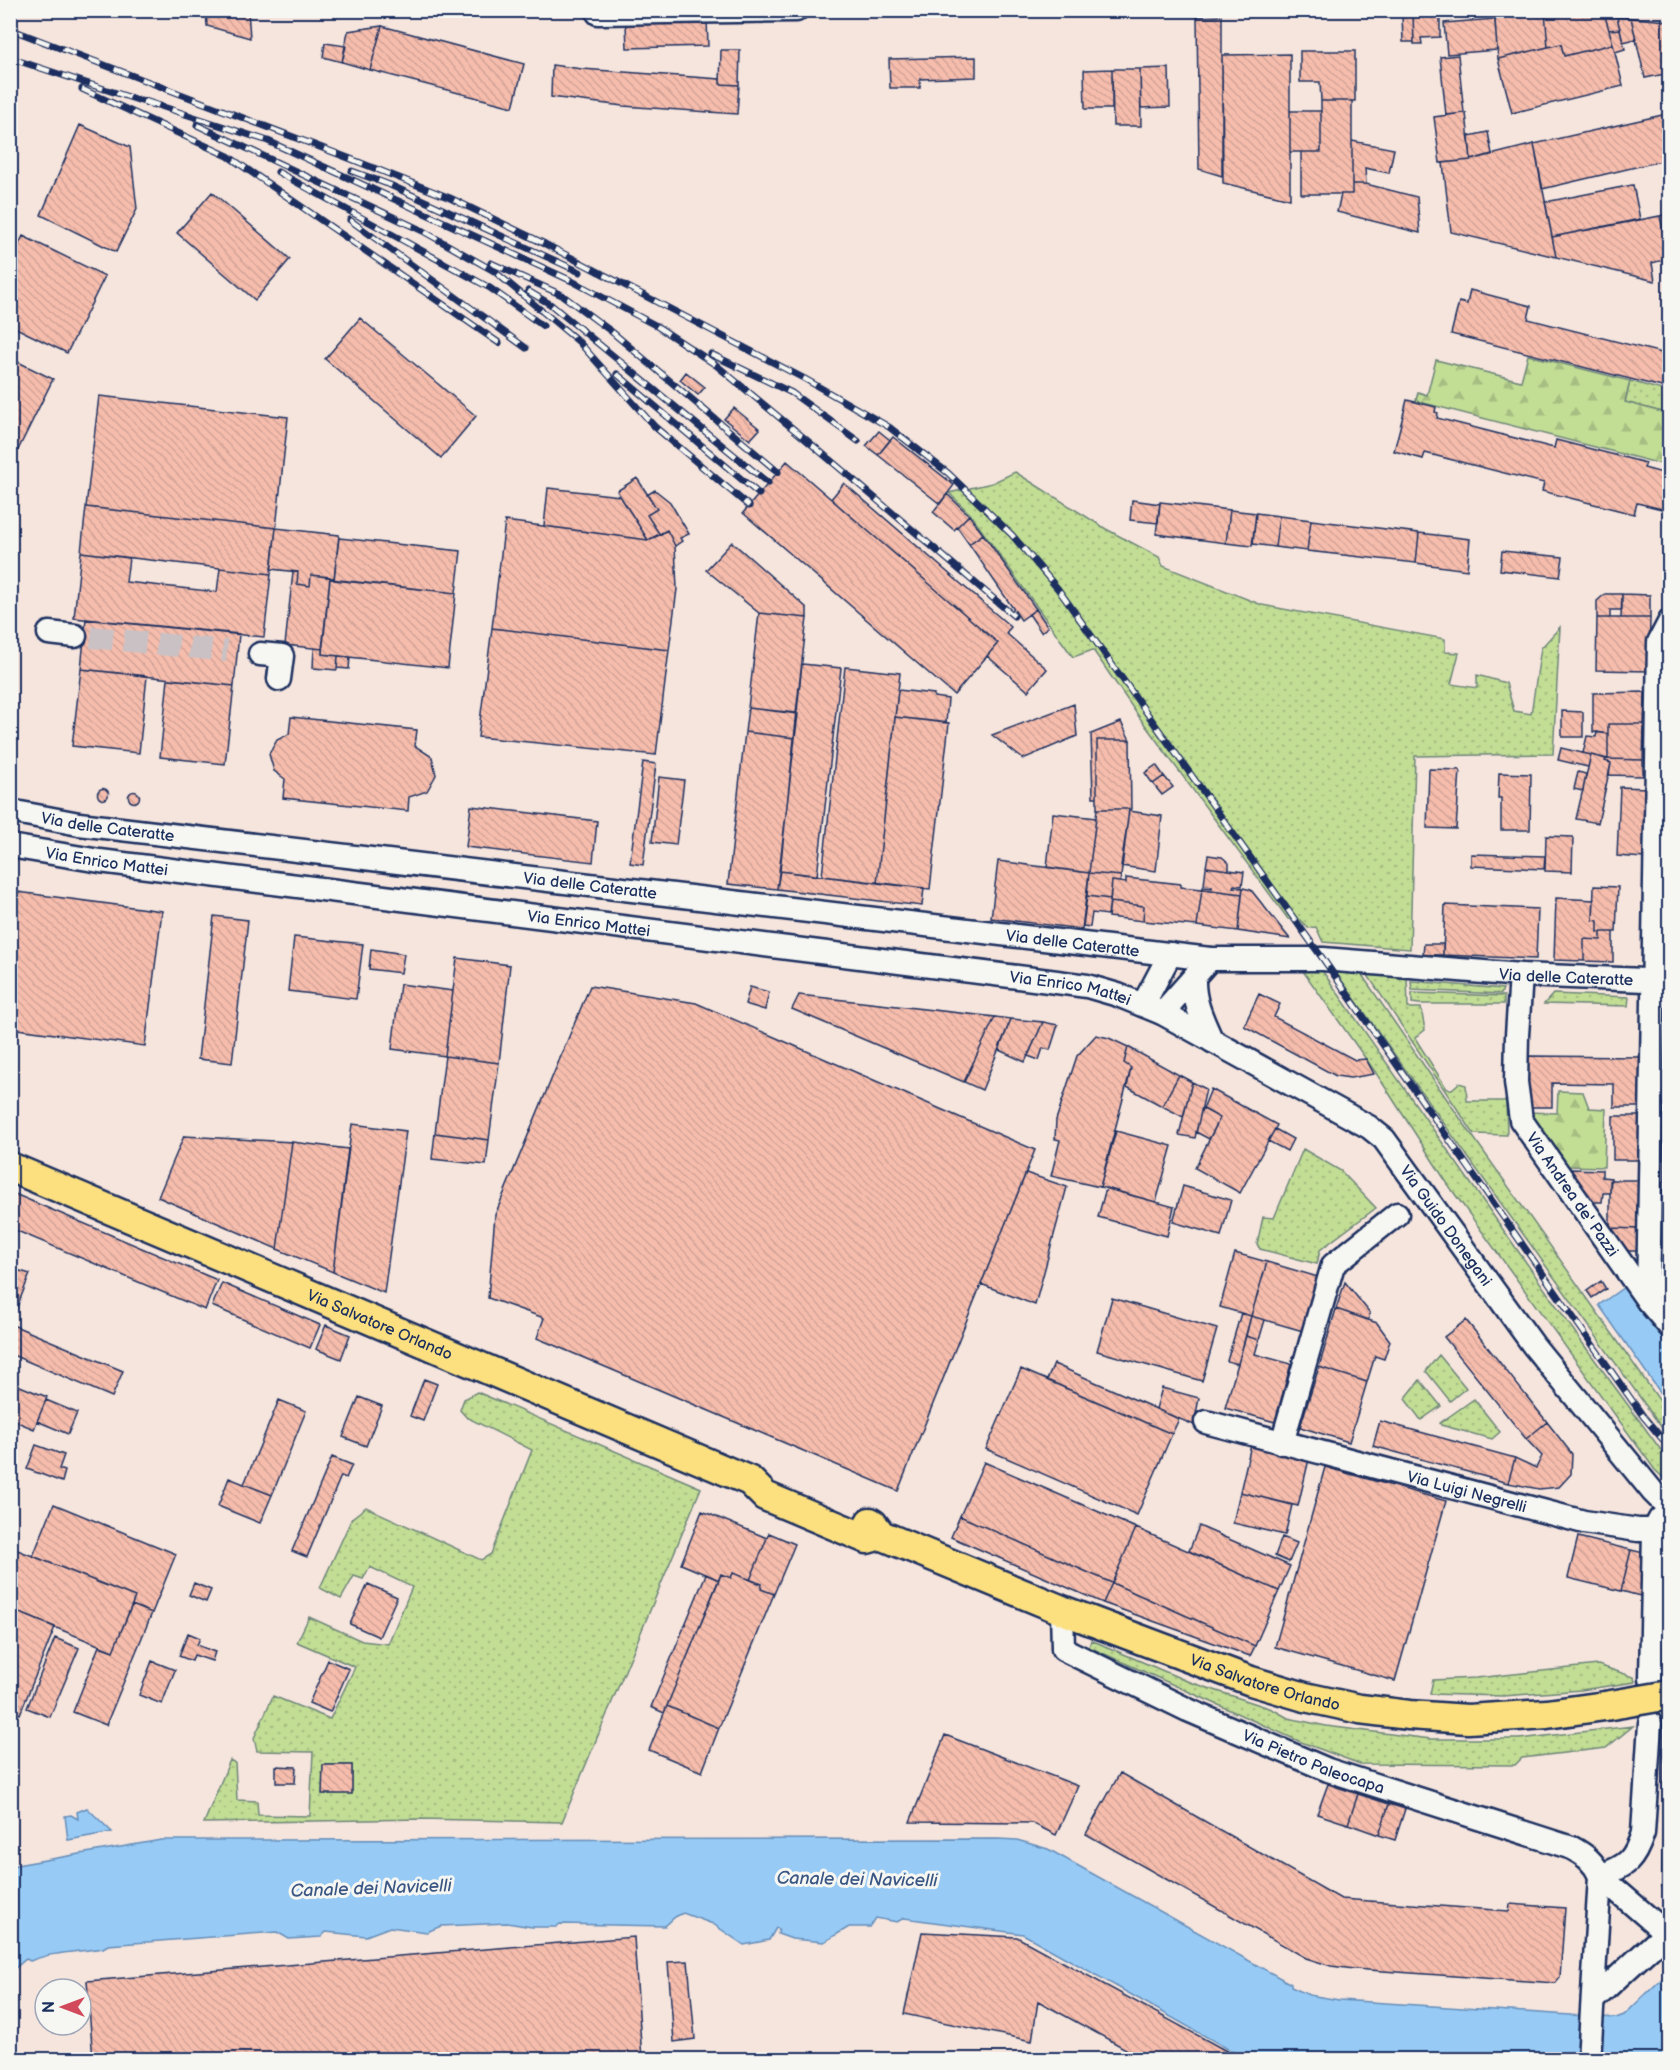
<svg xmlns="http://www.w3.org/2000/svg" width="1680" height="2070" viewBox="0 0 1680 2070" font-family="'Balsamiq Sans',sans-serif">
<defs>
<pattern id="grass-dots" width="8" height="8" patternUnits="userSpaceOnUse" patternTransform="scale(1.5)"><rect width="8" height="8" fill="#c2dd94"/><path d="M2 2h.1M6 6h.1" fill="none" stroke="#a6be82" stroke-width="1.8" stroke-linecap="round"/></pattern>
<pattern id="forest-firs" width="22" height="20" patternUnits="userSpaceOnUse" patternTransform="scale(1.5)"><rect width="22" height="20" fill="#c2dd94"/><path d="M5 1l3.5 6h-7zM16 11l3.5 6h-7z" fill="#a6be82"/></pattern>
<pattern id="building-back-hatch" width="6" height="6" patternUnits="userSpaceOnUse" patternTransform="scale(1.5)"><rect width="6" height="6" fill="#f6bdad"/><path d="M-1 5l2 2M0 0l6 6M5-1l2 2" fill="none" stroke="#d2a397"/></pattern>
</defs>
<rect width="100%" height="100%" fill="#f6e5dd"/>
<filter id="ink" filterUnits="userSpaceOnUse"><feTurbulence type="fractalNoise" baseFrequency=".0167" numOctaves="2"/><feDisplacementMap in="SourceGraphic" scale="12" xChannelSelector="R" yChannelSelector="G"/><feConvolveMatrix kernelMatrix="1 2 1 2 8 2 1 2 1" color-interpolation-filters="sRGB"/></filter>
<g filter="url(#ink)">
<path fill="url(#grass-dots)" stroke="#6e8679" stroke-width="1.5" fill-rule="evenodd" d="M1630,381l39,11v22l-44,-12z
M1015,472l91,57 53,28 4,9 99,39 183,34v13l14,1 -8,31 26,4v-13l29,8 8,28 17,3 10,-66 19,-21 -7,127 -138,2 -5,193 -87,-7 -7,-15 -8,1 -8,-8 -12,-1 -151,-205 -44,-64 -20,7 -103,-143 -21,-21 43,-10z
M1300,967l21,2 260,372 88,120v22l-14,-13 -206,-284 -73,-113z
M1340,971l20,1 95,139 214,303v24l-332,-464z
M1367,974l40,4 1,30h13l4,22 -10,8 32,51h5l7,-6 7,2 1,16h39l1,34 -33,-1z
M1411,982v-1l92,8 -2,5 -89,-4z
M1412,993l92,3v8h-85l-7,-1z
M1553,994l76,3 -1,9 -84,-2z
M1303,1149l38,22 35,37 -56,42 -3,14 -57,-15 -3,-5 6,-27 11,1z
M1439,1355l27,33 -16,13 -24,-30z
M1420,1380l21,26 -20,14 -16,-21z
M477,1392l224,96 -139,334 -142,-3 -216,4 26,-63 5,3 2,37 20,1 1,14 52,1 3,-64 -56,-1 -3,-13 19,-42 57,23 25,-52 -58,-25 12,-25 53,24 26,3 24,-57 -42,-20 -7,12 -9,-3 -13,23 -21,-11 32,-70 14,-11 115,53 10,-6 41,-104 -66,-33 -6,-7 4,-11zM323,1765h29v28l-29,1z
M1474,1399l26,33 -8,7 -51,-14 -1,-2z
M1091,1640l96,41 85,28 16,9 38,8 105,13h88l114,-13 -27,22 -84,10 -7,7 -155,-1 -59,-22 -212,-95z
M1598,1665l36,12 1,5 -54,8 -78,6 -73,-2 3,-14 43,-2z"/>
<path fill="url(#forest-firs)" stroke="#6e8679" stroke-width="1.5" d="M1528,355l102,26 -5,21 44,12v52l-253,-65 2,-9 9,3 9,-35 85,21z
M1558,1091l25,1 6,16 17,1 -2,58 -38,-1 -40,-54 31,1z"/>
<path fill="#97cbf5" stroke="#658db9" stroke-width="1.5" d="M1627,1285l42,60v60l-70,-100z
M87,1808l25,24 -44,8 -3,-24 6,-1 7,4 -1,-7z
M998,1839l19,1 31,9 243,135v3l18,8 30,5 277,18 8,-3 45,-43v87h-423l-223,-125 -119,-16 -7,4 -21,-4 -6,9h-21l-25,15 -32,-3 -14,-5 1,-5 -3,-1 -7,12 -25,5 -31,-21 -30,-11 -8,4 -10,9 -105,-2 -4,3h-24l-25,-4 -66,3 -14,6 -37,-5 -24,9 -40,-4 -5,5 -32,2 -12,-7 -169,13 -5,3c-24,4 -52,4 -73,13l-4,-2 -13,11h-2v-104l150,-26z"/>
<path fill="url(#building-back-hatch)" stroke="#1b2f5e" stroke-width="1.5" d="M206,10h42l2,28 -43,-12z
M1494,11l51,1 3,35 -50,12z
M1545,12l60,4 8,28 -49,12 -3,-12 -13,3z
M1440,13v24l-19,1 1,6h-8l-1,-30z
M1402,14h11l1,28h-11z
M1222,16v160l-23,-7 -2,-152z
M1605,16l12,1 3,12 -11,1z
M1617,17l14,1 5,21 -13,3z
M1631,18l39,3v52l-25,5z
M1495,19l2,31 -50,4 -3,-31z
M707,20l1,26 -81,2 -1,-24z
M382,26l142,38 -11,43 -143,-37z
M382,26l-12,44 -28,-8 6,-31z
M1620,29l5,20 -10,3 -6,-22z
M325,43l21,3 -4,16 -19,-5z
M1561,44l3,12 49,-12 10,42 -111,27 -14,-54z
M721,50h19l-1,35 -19,-1z
M1300,51h55v50h-34l-1,-19h-20z
M1290,54v145l-67,-16 -1,-128z
M1458,55l6,58 -18,2 -6,-58z
M976,57v20l-56,2v9h-30l-1,-29z
M552,65l30,4 138,10v5l19,1 -2,29 -114,-8 -72,-9z
M1169,68l1,39 -29,1 -1,-39z
M1112,69v40h-27l-1,-39z
M1112,69h28l1,57h-28z
M1321,101h31v93h-51v-42h20z
M1290,111h31v41h-31z
M1464,113h2l5,47 -31,3 -6,-46z
M1667,114l3,11v34l-128,30 -8,-45z
M80,125l50,22 7,62 -21,43 -75,-37z
M1488,132l4,22 -21,6 -2,-24z
M1352,141l42,8 -5,24 -24,-5 1,16h-14z
M1534,144l22,113 -105,-25 -8,-69 28,-3z
M1352,184h14l51,13 3,36 -83,-21 4,-18h11z
M1633,185l7,34 -88,18 -7,-35z
M212,192l78,67 -35,41 -78,-67z
M1670,213v31h-4l-6,-28z
M1660,216l6,28h4v14l-18,5 3,18 -99,-24 -4,-20z
M23,236l82,40 -38,77 -57,-28v-63z
M1470,290l61,16 -3,13 142,36v34l-219,-55 8,-32 8,2z
M360,318l116,98 -35,42 -116,-99z
M10,358l43,21 -39,79 -4,-2z
M686,372l19,15 -7,8 -18,-15z
M99,396l189,21 -12,111 -190,-21z
M1407,400l29,7 -1,5 3,1 -1,5 117,30 2,-8 90,23 -2,5 26,7v36l-33,-8 -3,11 -92,-23 2,-8 -119,-30 -2,6 -29,-8z
M734,408l26,21 -10,11 -26,-21z
M879,431l11,9 -12,15 -12,-9z
M893,437l61,48 -14,19 -62,-49z
M787,461l211,182 -44,52 -211,-182z
M637,478l20,31 -10,6 13,20 -12,5 -31,-49z
M844,483l167,144 -5,6 41,36 -19,22 -41,-35 11,-13 -167,-144z
M548,488l72,8 28,44 -104,-14z
M655,490l15,12 19,32 -9,4 2,3 -7,5 -8,-16 -7,5 -13,-20 10,-6 -10,-14z
M947,494l22,21 -15,15 -21,-18z
M1132,500l28,4 -2,19 -28,-3z
M1160,502l70,8 -4,33 -70,-9z
M86,507l190,21 -5,46 -190,-22z
M1230,510l26,3 -4,33 -26,-3z
M1256,513l23,3 -4,31 -22,-3z
M969,515l14,19 -14,10 -12,-17z
M1279,516l32,4 -4,31 -32,-4z
M1311,520l108,13 -3,30 -109,-12z
M505,521l143,19 19,-10 8,16 2,43 -8,61 -177,-22z
M276,528l63,7 -5,43 -23,-3 -1,11 -13,-2 1,-12 -27,-3z
M1419,533l51,6 -3,31 -51,-7z
M983,534l53,75 -15,11 -52,-76z
M339,538l122,13 -5,42 -122,-13z
M732,542l75,66v10l-48,-5 -53,-43z
M1502,551l61,6 -3,20 -60,-7z
M81,552l48,6 -3,24 91,10 3,-24 51,6 -7,63 -190,-19z
M293,572h5l-1,12 13,2 1,-11 19,2 -8,72 -37,-4z
M330,579l126,14 -8,75 -126,-14z
M1605,594h17v16h-12v8h-13v-17z
M1622,594l28,1v23h-29z
M1036,609l12,18 -7,5 -12,-18z
M759,613l48,5 -11,95 -48,-5z
M1597,618h53l-1,53 -53,-1z
M86,619l153,15 -5,52 -153,-17z
M492,628l177,22 -13,105 -178,-18z
M314,648l8,1v5l16,2 -1,14 -24,-2z
M338,656l12,1 -1,12 -12,-1z
M802,664l39,4 -24,208 -37,-5z
M845,667l55,6 -23,210 -55,-7z
M81,669l66,7 -8,77 -67,-7z
M168,679l66,7 -9,78 -65,-7z
M898,690l36,4v3l14,2 -2,24 -51,-6z
M1645,692l-1,32h-36v10l-15,-2v-39z
M1074,704l3,32 -54,23 -31,-24z
M748,708l50,6 -3,24 -50,-6z
M1562,711l21,1v25h-21z
M291,717l126,13 -2,16 17,11 4,18 -9,16 -18,6 -1,14 -125,-13 2,-19 -11,-8 -5,-17 8,-14 12,-6z
M895,717l54,6 -19,166 -53,-6z
M1121,722l9,18h-33v57h-4l-2,-63z
M1608,724h36l-1,36 -35,-1z
M745,732l50,6 -18,151 -49,-5z
M1597,732l11,2v25l-25,-6 4,-17 9,1z
M1097,740h33l1,69h-34z
M1561,748l30,7 -3,12 -30,-7z
M1668,751h2v88h-4z
M1591,755l15,4 -1,2 6,2 -13,60 -22,-4z
M1606,759l37,1v16l-34,-1 2,-12 -6,-2z
M643,762l13,2 -13,101 -13,-2z
M1156,765l8,11 -11,8 -8,-11z
M1429,769l31,1 -4,59 -29,-1z
M1578,772l8,2 -3,17 -9,-2z
M1499,773l32,1 -1,56h-29v-32h-3z
M1164,776l9,11 -11,8 -9,-11z
M659,777l25,3 -8,65 -24,-3z
M1620,787l27,1 -3,70 -27,-2z
M97.5 794a5.5 5.5 0 1 1 11 0a5.5 5.5 0 1 1-11 0Z
M128.5 797a5.5 5.5 0 1 1 11 0a5.5 5.5 0 1 1-11 0Z
M471,806l126,15 -4,41 -127,-15z
M1097,809h32l-8,67 -32,-3z
M1129,811l33,5 -6,55 -35,-5z
M1053,813l43,5 -7,55 -42,-6z
M1546,836l27,1 -1,35 -27,-1z
M1668,839h2v44h-3z
M1471,854l74,2 -1,13 -73,-3z
M1208,855l14,2 7,6v7l-23,-3z
M998,861l91,12 -7,56 -91,-11z
M1206,867l38,5 -2,14 -8,-1 -1,2 10,1 -1,6 -39,-5v-2l9,1v-2l-8,-1z
M780,871l144,17 -2,18 -145,-17z
M1089,873l32,3 -1,6 -8,-1 -2,18 -23,-3z
M1126,878l55,6v3l21,2 -5,37 -54,-5 1,-15 -34,-4 2,-21 14,2z
M1667,883h3v31h-4z
M1594,886l24,1 -2,45h-18v-11l-5,-1z
M1243,888l8,2 39,49 -52,-8z
M1202,889l40,5 -4,37 -41,-5z
M10,891l152,20 -17,135 -135,-18z
M1087,896l23,3 -2,16 -16,-2 -2,14 -7,-1z
M1556,898l38,2 -1,20 5,1v11h3v8l-17,-1v22l-30,-1z
M1110,902l34,4 -1,15 -35,-4z
M1445,905l93,4 -2,50 -93,-4z
M1666,914h4v50h-5z
M214,916l34,4 -16,143 -34,-4z
M1601,932h12v30l-29,-1v-22l17,1z
M294,937l69,7 -7,55 -68,-8z
M1424,944h19v11h-20z
M371,949l33,5 -3,19 -32,-4z
M457,958l53,7 -11,98 -54,-7z
M400,984l53,7 -8,65 -53,-7z
M590,986l106,17 339,147 -137,341 -361,-153 7,-20 -56,-20 7,-83z
M750,987l19,5 -4,18 -20,-6z
M1259,994l21,10 -6,13 81,43 11,-1 8,15 -24,4 -14,-2 -92,-50z
M799,995l196,22 -31,65 -172,-73z
M995,1017l16,2 -29,71 -18,-8z
M1011,1019l32,3 -18,40 -26,-12z
M1043,1022l15,3 -8,25 -7,-2 -4,12 -11,-4z
M1096,1035l13,3 19,9 -4,16 7,5 -31,119 -49,-11 9,-36 -5,-1 1,-19 21,-64z
M1128,1047l51,28 -17,31 -35,-19 4,-19 -7,-5z
M445,1056l54,7 -10,77 -54,-7z
M1527,1056l114,1 -1,50h-26v-23l-62,-1v24h-25z
M1179,1075l13,7 -9,35 -21,-11z
M1192,1082l14,7 -11,49 -16,-3z
M1211,1089l66,36 -37,68 -45,-25 25,-50 -17,-9z
M1202,1108l18,10 -11,21 -13,-7z
M1613,1116h28v44h-28z
M352,1124l54,7 -22,162 -51,-21z
M1665,1128h5v42h-5z
M1275,1129l18,10 -6,12 -19,-10z
M1116,1131l56,15 -16,56 -56,-15z
M435,1133l54,7 -3,25 -54,-6z
M184,1136l108,6 -15,107 -119,-52z
M292,1142l56,7 -15,123 -56,-23z
M1570,1169l32,1v7l9,1 -1,15h-7l-1,9h-9z
M1665,1170h5v46h-6z
M1026,1173l41,14 -32,118 -54,-21z
M1610,1180h31l-1,49 -30,-1z
M1183,1186l48,14 -10,36 -48,-14z
M1106,1188l68,19 -7,29 -69,-19z
M10,1192l207,88 -12,30 -195,-82z
M1664,1216h6v40h-6z
M1610,1228l30,1 -1,22h-13z
M1235,1253l32,9 -16,54 -31,-9z
M1664,1256h6v41h-6z
M1267,1262l51,15 -15,54 -52,-15z
M17,1270l13,4 -15,38 -5,-2v-23z
M1601,1281l5,8 -14,9 -5,-7z
M1345,1282l25,31 -2,7 -32,-11z
M222,1283l98,42 -10,23 -98,-42z
M1112,1298l105,31 -15,52 -105,-30z
M1336,1309l41,14 13,18 -6,18 -9,-3 -8,26 -48,-15z
M1241,1313l10,3 -13,48 -11,-3z
M1251,1316l14,4 -6,20 -13,-4z
M1466,1320l81,102 -21,17 -82,-102z
M10,1324l113,47 -11,26 -102,-43z
M326,1325l24,10 -9,24 -25,-10z
M1246,1336l13,4 -4,14 36,10 -16,58 -50,-14z
M1054,1364l125,55 -7,15 -125,-54z
M1319,1367l48,15 -18,60 -49,-15z
M1021,1369l151,65 -35,81 -151,-66z
M424,1379l13,5 -14,37 -13,-5z
M10,1382l37,15 -13,32 -24,-10z
M1162,1388l37,10 -5,27 -38,-16z
M359,1397l23,9 -16,40 -23,-9z
M46,1400l31,13 -9,21 -31,-13z
M279,1400l27,11 -34,84 -28,-11z
M1380,1421l135,37 -7,25 -135,-37z
M1547,1422l25,32 -1,20 -12,13 -20,2 -31,-6 7,-25 21,10 6,-12 -16,-17z
M36,1445l28,10 -5,14 6,2 -3,11 -35,-13z
M1251,1445l58,14 -11,47 -58,-14z
M332,1457l20,8 -6,13 -5,-2 -34,81 -15,-6z
M984,1462l152,66 -24,55 -152,-67z
M1325,1467l121,34 -51,180 -120,-34z
M229,1478l43,17 -12,28 -42,-17z
M1240,1492l52,13 -7,30 -52,-12z
M54,1504l122,50 -24,59 -20,-8 3,-8 -102,-41z
M702,1511l65,27 -17,42 -17,-7 -2,5 -10,-4 -2,6 -38,-16z
M960,1516l152,67 -9,20 -152,-66z
M1199,1526l91,40 -11,25 -90,-40z
M1136,1528l143,63 -24,55 -143,-63z
M769,1533l26,11 -21,50 -13,-5 1,-5 -12,-4z
M1282,1537l15,6 -8,19 -14,-6z
M1578,1537l53,13 -10,41 -53,-13z
M10,1547l125,50 -22,54 -103,-42z
M1631,1550l13,3v44l-23,-6z
M733,1573l29,11 -1,5 13,5 -55,134 -52,-22 54,-132 10,4z
M706,1574l13,6 -55,133 -13,-6z
M194,1583l17,7 -5,12 -17,-7z
M1112,1583l143,63 -5,10 -147,-53z
M368,1584l29,13 -18,40 -29,-13z
M132,1605l20,8 -46,112 -33,-13 26,-66 14,5z
M10,1609l45,18 -35,87 -10,-3z
M188,1633l12,5 -3,7 18,7 -3,9 -18,-6 -2,6 -13,-5z
M55,1638l24,10 -29,69 -23,-9z
M328,1660l21,9 -19,43 -21,-9z
M152,1661l23,9 -13,34 -23,-9z
M667,1706l52,22 -17,44 -53,-22z
M1670,1724v170l-8,-7 2,-162z
M945,1735l133,51 -22,49 -24,-12 -122,-1z
M323,1765h29v29h-30z
M276,1766l20,1 -1,16h-19z
M1120,1773l221,126 168,12 1,-7 55,4 -5,69 -5,6 -201,-14 -23,-3 -25,-8 -220,-124z
M1328,1784l30,10 -10,30 -31,-10z
M1358,1794l31,10 -10,31 -31,-11z
M1389,1804l16,5 -10,31 -16,-5z
M922,1932l95,5 226,123h-97l-108,-59 -6,40 -128,-27z
M634,1937l8,123h-549l-6,-79z
M688,1961l7,78 -21,3 -6,-80z"/>
<g fill="none" stroke-linecap="round" stroke-linejoin="round">
<path stroke="#cac1c4" stroke-width="22" stroke-dasharray="22 11" stroke-linecap="butt" d="M91,637l136,14"/>
<g stroke="#1b2f5e" stroke-width="27">
<g id="minor">
<path d="M596,10l2,3 198,-3"/>
<path d="M49,633l26,3"/>
<path d="M260,654l22,2 -3,23"/>
<path id="s1" d="M10,811l69,13 1131,135h113l198,16 149,6"/>
<path id="s2" d="M10,846l90,15 949,120 38,5 31,9 44,18 207,114 15,12 150,207 119,146 17,17"/>
<path id="s3" d="M1521,975l-4,60 -1,47 5,38 127,181 22,26"/>
<path d="M1194,977c-1,24 8,42 18,64"/>
<path d="M1143,1005l27,-51"/>
<path d="M1162,1013l48,-54"/>
<path d="M1648,1301l11,-659 11,-21"/>
<path id="s4" d="M1206,1422l378,100 54,8h16"/>
<path d="M1282,1443l51,-178 64,-51"/>
<path id="s5" d="M1062,1610l1,39 125,61 140,60 244,78c13,7 22,14 28,28l66,57 -73,67"/>
<path d="M1651,1679l3,-149 6,-11"/>
<path d="M1600,1876c27,-10 34,-15 43,-43l7,-110"/>
<path d="M1589,2060l11,-184"/>
</g>
</g>
<g stroke="#1b2f5e" stroke-width="33">
<g id="major">
<path id="s6" d="M10,1167l740,314 15,15 102,43 14,-4"/>
<path id="s7" d="M870,1522l3,2 8,11 181,75 189,71 54,16 55,12 49,6 59,4 79,-5 58,-8"/>
</g>
</g>
<use href="#minor" stroke="#f6f6f2" stroke-width="22"/>
<use href="#major" stroke="#fce080" stroke-width="28"/>
<g stroke="#1b2f5e" stroke-width="7">
<path id="rail" d="M10,29l341,130 99,39 95,46 260,135 84,48 59,46 64,62 46,54 265,370 257,368 63,89 27,32
M10,58l143,47
M82,89l146,67 271,187
M145,101l123,40 304,140 83,44 61,40 87,72 211,179
M197,125l226,106 71,40 84,70 77,86 94,79
M352,171l38,14 190,87
M278,172l212,116 53,38
M350,220l176,128
M491,263l71,32 50,37 166,140
M528,291l22,13 218,179
M711,354l81,39 66,48
M617,374l142,120"/>
</g>
<use href="#rail" stroke="#f6f6f2" stroke-width="4.5" stroke-dasharray="14" stroke-linecap="butt"/>
<g stroke="#1b2f5e" stroke-width="33" stroke-linecap="butt">
<path id="major-bridge" d="M1605,1706l65,-11"/>
</g>
<use href="#major-bridge" stroke="#fce080" stroke-width="28"/>
</g>
</g>
<g text-anchor="middle" stroke-width="6" stroke-linejoin="round" paint-order="stroke">
<g font-size="16" fill="#1b2f5e" stroke="#f6f6f2">
<text dy="6" stroke="none"><textPath href="#s1" startOffset="99">Via delle Cateratte</textPath></text>
<text dy="6" stroke="none"><textPath href="#s2" startOffset="98">Via Enrico Mattei</textPath></text>
<text dy="6" stroke="none"><textPath href="#s1" startOffset="585">Via delle Cateratte</textPath></text>
<text dy="6" stroke="none"><textPath href="#s2" startOffset="584">Via Enrico Mattei</textPath></text>
<text dy="6" stroke="none"><textPath href="#s1" startOffset="1071">Via delle Cateratte</textPath></text>
<text dy="6" stroke="none"><textPath href="#s1" startOffset="1566">Via delle Cateratte</textPath></text>
<text dy="6" stroke="none"><textPath href="#s2" startOffset="1070">Via Enrico Mattei</textPath></text>
<text dy="6" stroke="none"><textPath href="#s3" startOffset="236">Via Andrea de' Pazzi</textPath></text>
<text dy="6" stroke="none"><textPath href="#s2" startOffset="1528">Via Guido Donegani</textPath></text>
<text dy="6" stroke="none"><textPath href="#s6" startOffset="402">Via Salvatore Orlando</textPath></text>
<text dy="6" stroke="none"><textPath href="#s4" startOffset="270">Via Luigi Negrelli</textPath></text>
<text dy="6" stroke="none"><textPath href="#s7" startOffset="429">Via Salvatore Orlando</textPath></text>
<text dy="6" stroke="none"><textPath href="#s5" startOffset="314">Via Pietro Paleocapa</textPath></text>
</g>
<g font-size="18" font-style="italic" fill="#3a5684" stroke="#f6f6f2">
<text transform="translate(857 1879) rotate(1)" y="6">Canale dei Navicelli</text>
<text transform="translate(371 1888) rotate(-2)" y="6">Canale dei Navicelli</text>
</g>
</g>
<rect width="1680" height="2070" fill="none" stroke="#f6f6f2" stroke-width="36"/>
<rect x="18" y="18" width="1644" height="2034" fill="none" stroke="#1b2f5e" stroke-width="2" filter="url(#ink)"/>
<g transform="translate(63 2007) rotate(270)"><circle r="28" fill="#f6f6f2" stroke="#9ea6b7" stroke-width="1.5"/>
<path d="M0-4.5L10 22L0 15L-10 22Z" fill="#d1495b"/>
<text y="-9" font-size="16" font-weight="bold" text-anchor="middle" fill="#1b2f5e">N</text>
</g>
</svg>
